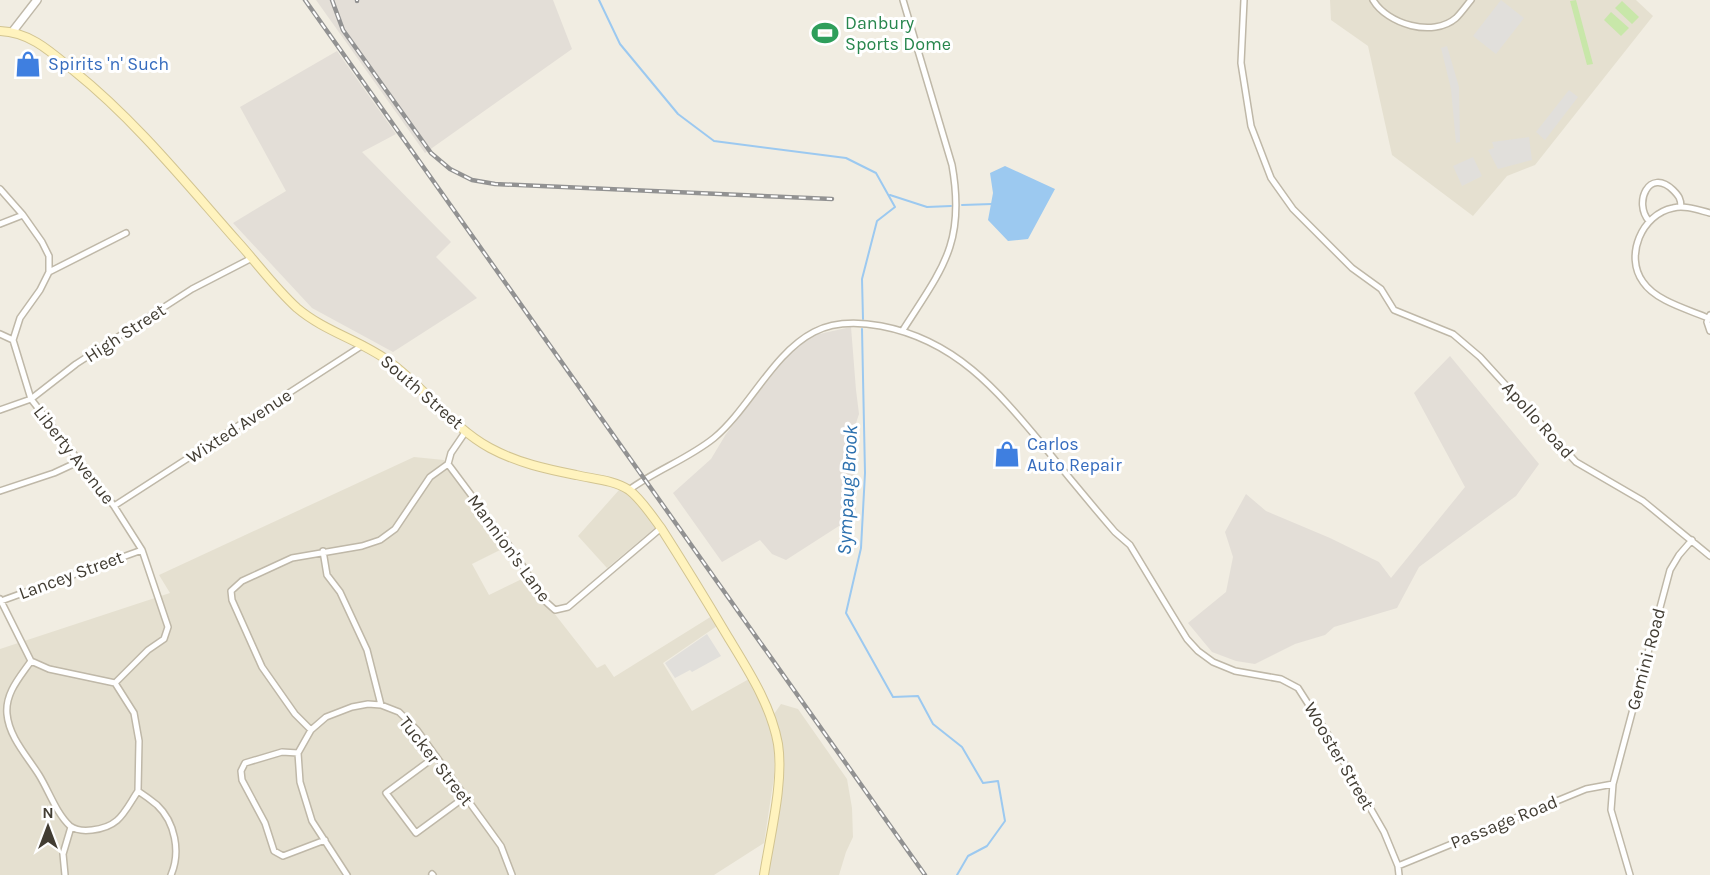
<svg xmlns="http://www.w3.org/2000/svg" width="1710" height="875" viewBox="0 0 1710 875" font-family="Karla,sans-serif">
<rect width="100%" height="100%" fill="#f1ede2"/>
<path fill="#e5e0d0" d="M1330,0h306l17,16 -118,149 -28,11 -34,40 -81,-61 -24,-109 -37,-26z
M414,457l30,3 60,88 -32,16 17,31 37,-18 17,26 11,10 43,55 8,-4 9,13 98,-61 5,10 -54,37 29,48 57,-32 18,38 7,29v31l-10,66 -50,32h-714v-226l170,-56 -11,-18z
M619,490l9,4 28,33 -49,41 -29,-32z
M781,704l17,5 49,70 5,29 1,29 -7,15 -7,23h-71l16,-104 -3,-31 -7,-26z"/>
<path fill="#e3ded7" d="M316,0h237l19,49 -147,104z
M337,51l59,83 -34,18 89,90 -15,15 41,41 -84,54 -81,-44 -79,-85 53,-32 -46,-84z
M851,327l5,63 3,24 -4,12 1,89 -70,45 -14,-6 -12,-14 -38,22 -49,-69 38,-34 15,-25 65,-83 19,-15z
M1450,356l89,108 -23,32 -97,71 -22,41 -63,19 -9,8 -30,9 -40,20 -19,-3 -24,-9 -24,-29 38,-31 7,-35 -8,-25 21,-38 20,17 64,27 49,24 12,16 74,-91 -51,-94z"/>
<path fill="#c8e7a9" d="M1576,0l17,64 -6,1 -17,-64z
M1622,1l17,16 -7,7 -17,-16z
M1611,12l18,16 -8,8 -17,-16z"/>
<path fill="#e1dfdb" d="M1501,0l23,18 -28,36 -23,-18z
M1447,46l12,41 1,55 -4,1 -5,-54 -10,-41z
M1569,90l9,7 -33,43 -9,-8z
M1529,137l3,23 -34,9 -10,-19 6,-2 -2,-6z
M1473,157l9,19 -20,10 -9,-20z
M707,634l14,22 -29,16 -2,-2 -15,8 -10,-15z"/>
<path fill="#9cc9f0" d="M1005,166l50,23 -27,50 -20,2 -20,-21 5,-27 -3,-20z"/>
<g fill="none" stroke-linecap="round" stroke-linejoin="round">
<path stroke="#9cc9f0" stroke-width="2" d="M599,0l21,44 58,70 36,27 132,17 30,15 19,34 -18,14 -15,58 1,40
M890,195l37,12 24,-1
M962,205l30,-1
M862,329l3,144 -4,75 -15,65 47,84 25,-1 15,28 29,23 21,36 15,-2 7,40 -18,25 -19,10 -11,19"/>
<g stroke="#bfb8a8" stroke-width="8">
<path id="minor" d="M1244,0l-3,63 10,63 20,52 22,31 59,59 29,21 13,21 59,24 27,23 96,105 67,39 67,55
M1373,0c14,24 60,38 83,18 5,-5 10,-12 15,-18
M0,189l23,26 19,27 7,14v16l-9,18 -20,28 -7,22 18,59 83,107 28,44 26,77 -4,12 -16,11 -33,33 -66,-14 -18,-8
M1649,221c-16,-18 0,-54 24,-31 6,6 8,9 8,17
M0,224l23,-9
M49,272l77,-39
M1710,315l-3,7 3,9
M1708,318c-21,-9 -52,-17 -65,-36 -19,-26 -1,-68 30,-74 12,-3 25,2 37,5
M903,330c39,-61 63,-87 49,-165l-49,-165
M0,334l13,6
M0,410l31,-11 45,-35 116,-75 60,-31
M466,431l-15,22 -3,11 65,87 32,50 10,9 13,-3 93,-79
M629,490c27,-20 59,-31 85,-52 35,-29 59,-85 100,-106 21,-11 45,-10 67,-6 74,14 115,63 161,118 24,30 48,59 73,88l15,13 38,63 19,31 11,12 15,11 22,9 46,8 17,9 32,50 54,94 14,34 1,9
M0,491l54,-18 26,-12
M114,506l249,-161
M323,551l4,24 13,17 27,58 14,55
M0,599l31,62
M1,601l141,-51
M31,661c-11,16 -26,32 -24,53 2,23 20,42 32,61 10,16 17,38 31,51 7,5 14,5 22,4 28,-3 32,-18 46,-39
M115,683l19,30 5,28 -1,50c6,4 13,9 19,14 18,17 24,47 14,70
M311,730l-16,-16 -33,-47 -30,-67 -1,-9 11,-10 50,-23 70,-12 18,-6 15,-11 35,-52 18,-13
M298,753l-16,-1 -37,11 -4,8 1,9 23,43 9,28 9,5 42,-16
M436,756l-50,37 30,40 49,-36
M1398,866l188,-77 27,-5
M432,874l1,1
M65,875l-2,-21 8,-27
M347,875l-35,-54 -12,-39 -2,-29 13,-23 15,-13 26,-10 16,-3 13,1 18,7 18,18 84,116 11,29
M1630,875l-19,-65 2,-26 57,-214 9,-15 13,-15"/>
</g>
<g stroke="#bfb8a8" stroke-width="10">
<path id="tertiary" d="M13,31l24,-31"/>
</g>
<g stroke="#d2c491" stroke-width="10">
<path id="secondary" d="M0,31c30,1 51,21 74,40 61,49 111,111 163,170 20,22 38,47 60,67 27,23 62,32 90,52 37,26 63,66 103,88 28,15 56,21 86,27 17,4 38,5 53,15 12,9 23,26 32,38 23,36 45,72 67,109 20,33 43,68 50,107 6,38 -8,92 -14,131"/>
</g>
<use href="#minor" stroke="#fff" stroke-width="5"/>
<use href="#tertiary" stroke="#fff" stroke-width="7"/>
<use href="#secondary" stroke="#fff3be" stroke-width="8"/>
<g stroke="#929292" stroke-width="4.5">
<path id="rail" d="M305,0l620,875
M332,0l11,30 88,123 19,16 22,11 23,4 337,15
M357,0v1"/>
</g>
<use href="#rail" stroke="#fff" stroke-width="2" stroke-dasharray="7" stroke-linecap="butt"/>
</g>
<defs>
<g id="stadium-bare" transform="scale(2.07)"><path d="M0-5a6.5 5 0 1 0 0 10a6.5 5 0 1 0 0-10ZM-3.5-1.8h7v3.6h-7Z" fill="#2e9e5b" stroke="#fff" stroke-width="2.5" paint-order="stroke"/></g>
<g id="shop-bare" transform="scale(2.07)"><path d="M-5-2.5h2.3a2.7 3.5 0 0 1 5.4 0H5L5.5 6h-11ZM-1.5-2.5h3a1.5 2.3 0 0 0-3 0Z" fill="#3f7fe0" stroke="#fff" stroke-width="2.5" paint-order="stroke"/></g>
</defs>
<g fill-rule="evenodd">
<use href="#stadium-bare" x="825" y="33"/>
<use href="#shop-bare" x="28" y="64"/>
<use href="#shop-bare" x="1007" y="454"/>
</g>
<g text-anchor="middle" stroke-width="6" stroke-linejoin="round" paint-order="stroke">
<g font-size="18" fill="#27864d" stroke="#fff" text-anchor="start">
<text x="845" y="29">Danbury<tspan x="845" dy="21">Sports Dome</tspan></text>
</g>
<g font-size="18" fill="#366cbe" stroke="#fff" text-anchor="start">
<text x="48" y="70">Spirits 'n' Such</text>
<text x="1027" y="450">Carlos<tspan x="1027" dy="21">Auto Repair</tspan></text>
</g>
<g font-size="18" fill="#423d33" stroke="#fff">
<text transform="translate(125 333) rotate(-33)" y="6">High Street</text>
<text transform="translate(422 392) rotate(41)" y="6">South Street</text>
<text transform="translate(1538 420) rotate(48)" y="6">Apollo Road</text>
<text transform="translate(239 426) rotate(-33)" y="6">Wixted Avenue</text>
<text transform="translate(74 455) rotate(52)" y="6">Liberty Avenue</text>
<text transform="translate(509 548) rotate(54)" y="6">Mannion's Lane</text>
<text transform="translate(71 575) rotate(-20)" y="6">Lancey Street</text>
<text transform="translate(1646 659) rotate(-75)" y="6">Gemini Road</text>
<text transform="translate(1339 756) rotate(60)" y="6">Wooster Street</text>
<text transform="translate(436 761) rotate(52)" y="6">Tucker Street</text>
<text transform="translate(1504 822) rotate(-22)" y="6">Passage Road</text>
</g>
<g font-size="20" font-style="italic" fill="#2c70ae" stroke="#fff">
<text transform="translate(847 490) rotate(-87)" y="7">Sympaug Brook</text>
</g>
</g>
<g transform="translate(48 827)" stroke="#ffffff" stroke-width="4.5" paint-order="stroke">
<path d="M0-4.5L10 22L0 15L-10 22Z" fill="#423d33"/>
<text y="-9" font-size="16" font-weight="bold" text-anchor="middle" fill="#423d33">N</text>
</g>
</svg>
